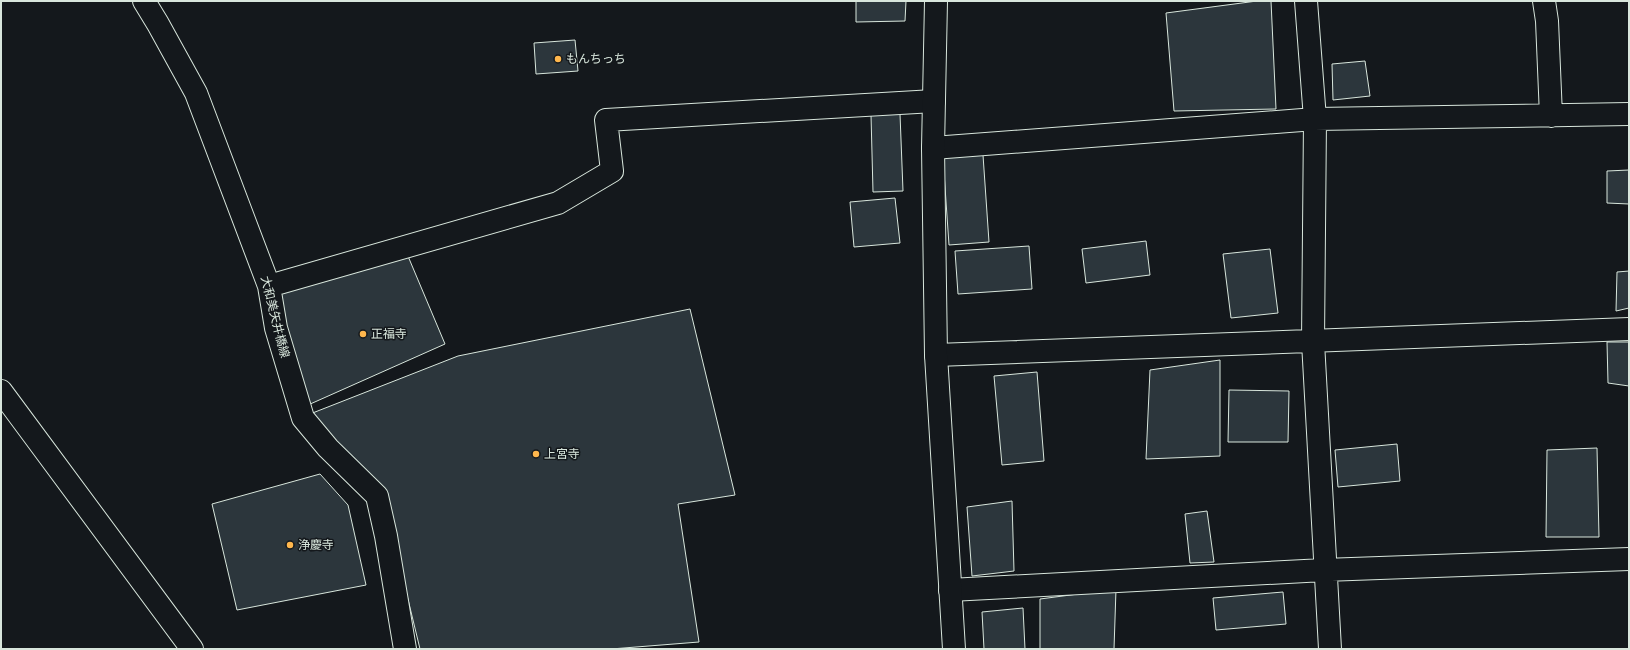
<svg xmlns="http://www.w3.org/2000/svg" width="1630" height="650" viewBox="0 0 1630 650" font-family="'PT Sans Narrow','Noto Sans JP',sans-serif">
<rect width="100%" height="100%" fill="#14181c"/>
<path fill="#2c363c" stroke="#d8e6dc" d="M856,1h50l-1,20 -49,1z
M1257,1h14l5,108 -102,2 -8,-98z
M575,40l3,31 -42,3 -2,-31z
M1365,61l5,35 -37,4 -1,-36z
M900,114l3,77 -30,1 -2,-77z
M983,155l6,87 -40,3 -6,-87z
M1629,170v34l-22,-1v-32z
M895,198l5,45 -46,4 -4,-45z
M1146,241l4,34 -64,8 -4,-34z
M1029,246l3,43 -74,5 -3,-43z
M405,249l40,95 -137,61 -24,-81 -7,-38z
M1270,249l8,64 -47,5 -8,-64z
M1629,271v37l-13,3 1,-39z
M690,309l45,186 -57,9 21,138 -88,7h-191l-37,-153 -73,-82 148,-58z
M1607,342h22v44l-21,-3z
M1220,360v96l-74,3 4,-89z
M1037,372l7,89 -42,4 -8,-89z
M1229,390l60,1 -1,51h-60z
M1397,444l3,37 -62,6 -3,-37z
M1597,448l2,89h-53l1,-87z
M320,474l28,31 18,80 -129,25 -25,-106z
M1012,501l2,70 -42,5 -5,-69z
M1207,511l7,51 -24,1 -5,-49z
M1116,589l-2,60h-74v-50z
M1283,592l3,32 -70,6 -3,-32z
M1023,608l2,41h-41l-2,-37z"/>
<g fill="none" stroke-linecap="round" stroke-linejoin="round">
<g stroke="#d8e6dc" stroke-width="24">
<path id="minor" d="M144,1l14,23 38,69 73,193 7,42 27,90 25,30 49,48 9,40 19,113
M1306,1l9,118 -2,223 17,307
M1544,1l3,20 4,95
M933,148l382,-29 314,-5
M269,286l289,-83 54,-32 -6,-51 328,-19
M936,355l693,-26
M1,391l191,258
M950,590l374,-20 305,-11"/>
</g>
<g stroke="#d8e6dc" stroke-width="24">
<path id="tertiary" d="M936,1l-3,147 3,207 18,294"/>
</g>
<use href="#minor" stroke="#14181c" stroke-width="22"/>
<use href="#tertiary" stroke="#14181c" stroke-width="22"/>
</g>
<g fill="#ffb74d" stroke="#14181c" stroke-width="1.5">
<circle cx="558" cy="59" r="4"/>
<circle cx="363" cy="334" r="4"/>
<circle cx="536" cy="454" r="4"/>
<circle cx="290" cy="545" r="4"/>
</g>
<g text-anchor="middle" stroke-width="3" stroke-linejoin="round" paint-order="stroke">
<g font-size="12" fill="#d8e6dc" stroke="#14181c" text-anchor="start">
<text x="566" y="63">もんちっち</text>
<text x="371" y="338">正福寺</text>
<text x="544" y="458">上宮寺</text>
<text x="298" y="549">浄慶寺</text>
</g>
<g font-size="12" fill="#d8e6dc" stroke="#14181c">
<text transform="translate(275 317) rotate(76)" y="4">大和美矢井橋線</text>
</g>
</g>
<rect width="1630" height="650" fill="none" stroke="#d8e6dc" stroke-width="4"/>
</svg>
